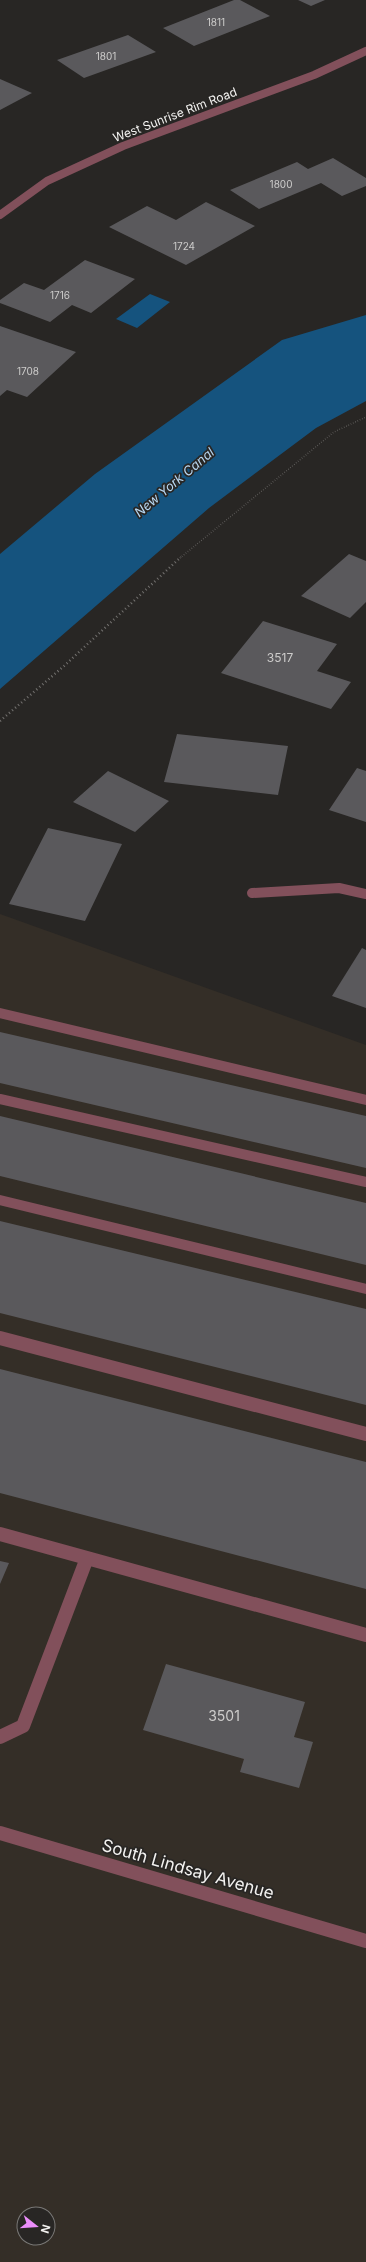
<svg xmlns="http://www.w3.org/2000/svg" width="366" height="2262" viewBox="0 0 366 2262" font-family="Inter,sans-serif">
<rect width="100%" height="100%" fill="#282624"/>
<path fill="#342e27" fill-rule="evenodd" d="M0,914l366,131v1217h-366zM24,2214h24v24h-24z"/>
<path fill="#15537e" d="M150,294l20,8 -33,26 -21,-9z
M366,315v86l-50,27 -107,80 -209,181v-135l95,-80 187,-134z"/>
<path fill="#5a595c" d="M234,0h6l30,16 -76,30 -31,-18z
M298,0h27l-14,6z
M128,35l28,17 -72,26 -27,-18z
M0,79l32,14 -32,17z
M333,158l33,20v8l-24,10 -21,-13 -62,26 -29,-19 67,-28 11,7z
M206,202l49,24 -69,39 -77,-38 38,-21 29,14z
M85,260l50,19 -44,34 -19,-8 -22,17 -50,-19v-3l24,-17 20,7z
M0,326l76,26 -49,45 -20,-7 -7,6z
M349,554l17,7v41l-16,16 -49,-22z
M263,621l74,23 -20,27 34,11 -20,27 -110,-36z
M177,734l111,12 -10,49 -114,-13z
M357,768l9,3v51l-37,-12z
M108,771l61,30 -34,31 -62,-30z
M48,828l74,16 -37,77 -76,-17z
M362,948l4,2v58l-34,-12z
M0,1032l366,84v52l-366,-85z
M0,1116l366,87v62l-366,-89z
M0,1221l366,88v96l-366,-92z
M0,1369l366,93v127l-366,-96z
M0,1561l9,2 -9,21z
M166,1664l139,38 -11,35 19,5 -14,46 -59,-16 4,-13 -101,-29z"/>
<g fill="none" stroke-linecap="round" stroke-linejoin="round">
<path stroke="#747270" stroke-width="1.5" stroke-dasharray="0.5 2" stroke-linecap="butt" d="M180,558l154,-126 32,-15"/>
<path stroke="#747270" stroke-width="2.5" stroke-dasharray="1 3" stroke-linecap="butt" d="M0,721l64,-55 117,-109"/>
<path stroke="#82505b" stroke-width="10" d="M0,1013l366,87
M0,1099l366,83
M0,1200l366,89"/>
<path stroke="#82505b" stroke-width="14" d="M0,1338l366,96
M0,1534l87,24
M0,1737l23,-11 64,-168 279,77"/>
<path stroke="#82505b" stroke-width="8" d="M0,215l47,-34 76,-35 191,-71 52,-24"/>
<path stroke="#82505b" stroke-width="10" d="M252,893l87,-5 27,6"/>
<path stroke="#82505b" stroke-width="14" d="M0,1833l366,108"/>
</g>
<g text-anchor="middle" stroke-width="3.5" stroke-linejoin="round" paint-order="stroke">
<g font-size="10" fill="#cdcccb">
<text x="216" y="26">1811</text>
<text x="106" y="60">1801</text>
<text x="281" y="188">1800</text>
<text x="184" y="250">1724</text>
<text x="60" y="299">1716</text>
<text x="28" y="375">1708</text>
</g>
<g font-size="12" fill="#f3f2f0" stroke="#282624">
<text transform="translate(175 115) rotate(-21)" y="4">West Sunrise Rim Road</text>
</g>
<g font-size="12" fill="#cdcccb">
<text x="280" y="662">3517</text>
</g>
<g font-size="13" font-style="italic" fill="#b8d7f1" stroke="#282624">
<text transform="translate(174 482) rotate(-40)" y="5">New York Canal</text>
</g>
<g font-size="14" fill="#cdcccb">
<text x="224" y="1721">3501</text>
</g>
<g font-size="17" fill="#f3f2f0" stroke="#282624">
<text transform="translate(188 1869) rotate(16)" y="6">South Lindsay Avenue</text>
</g>
</g>
<g transform="translate(36 2226) rotate(107)"><circle r="19" fill="#282624" stroke="#797876"/>
<path d="M0-3L7 15L0 10L-7 15Z" fill="#eb8dfb"/>
<text y="-6" font-size="11" font-weight="bold" text-anchor="middle" fill="#f3f2f0">N</text>
</g>
</svg>
